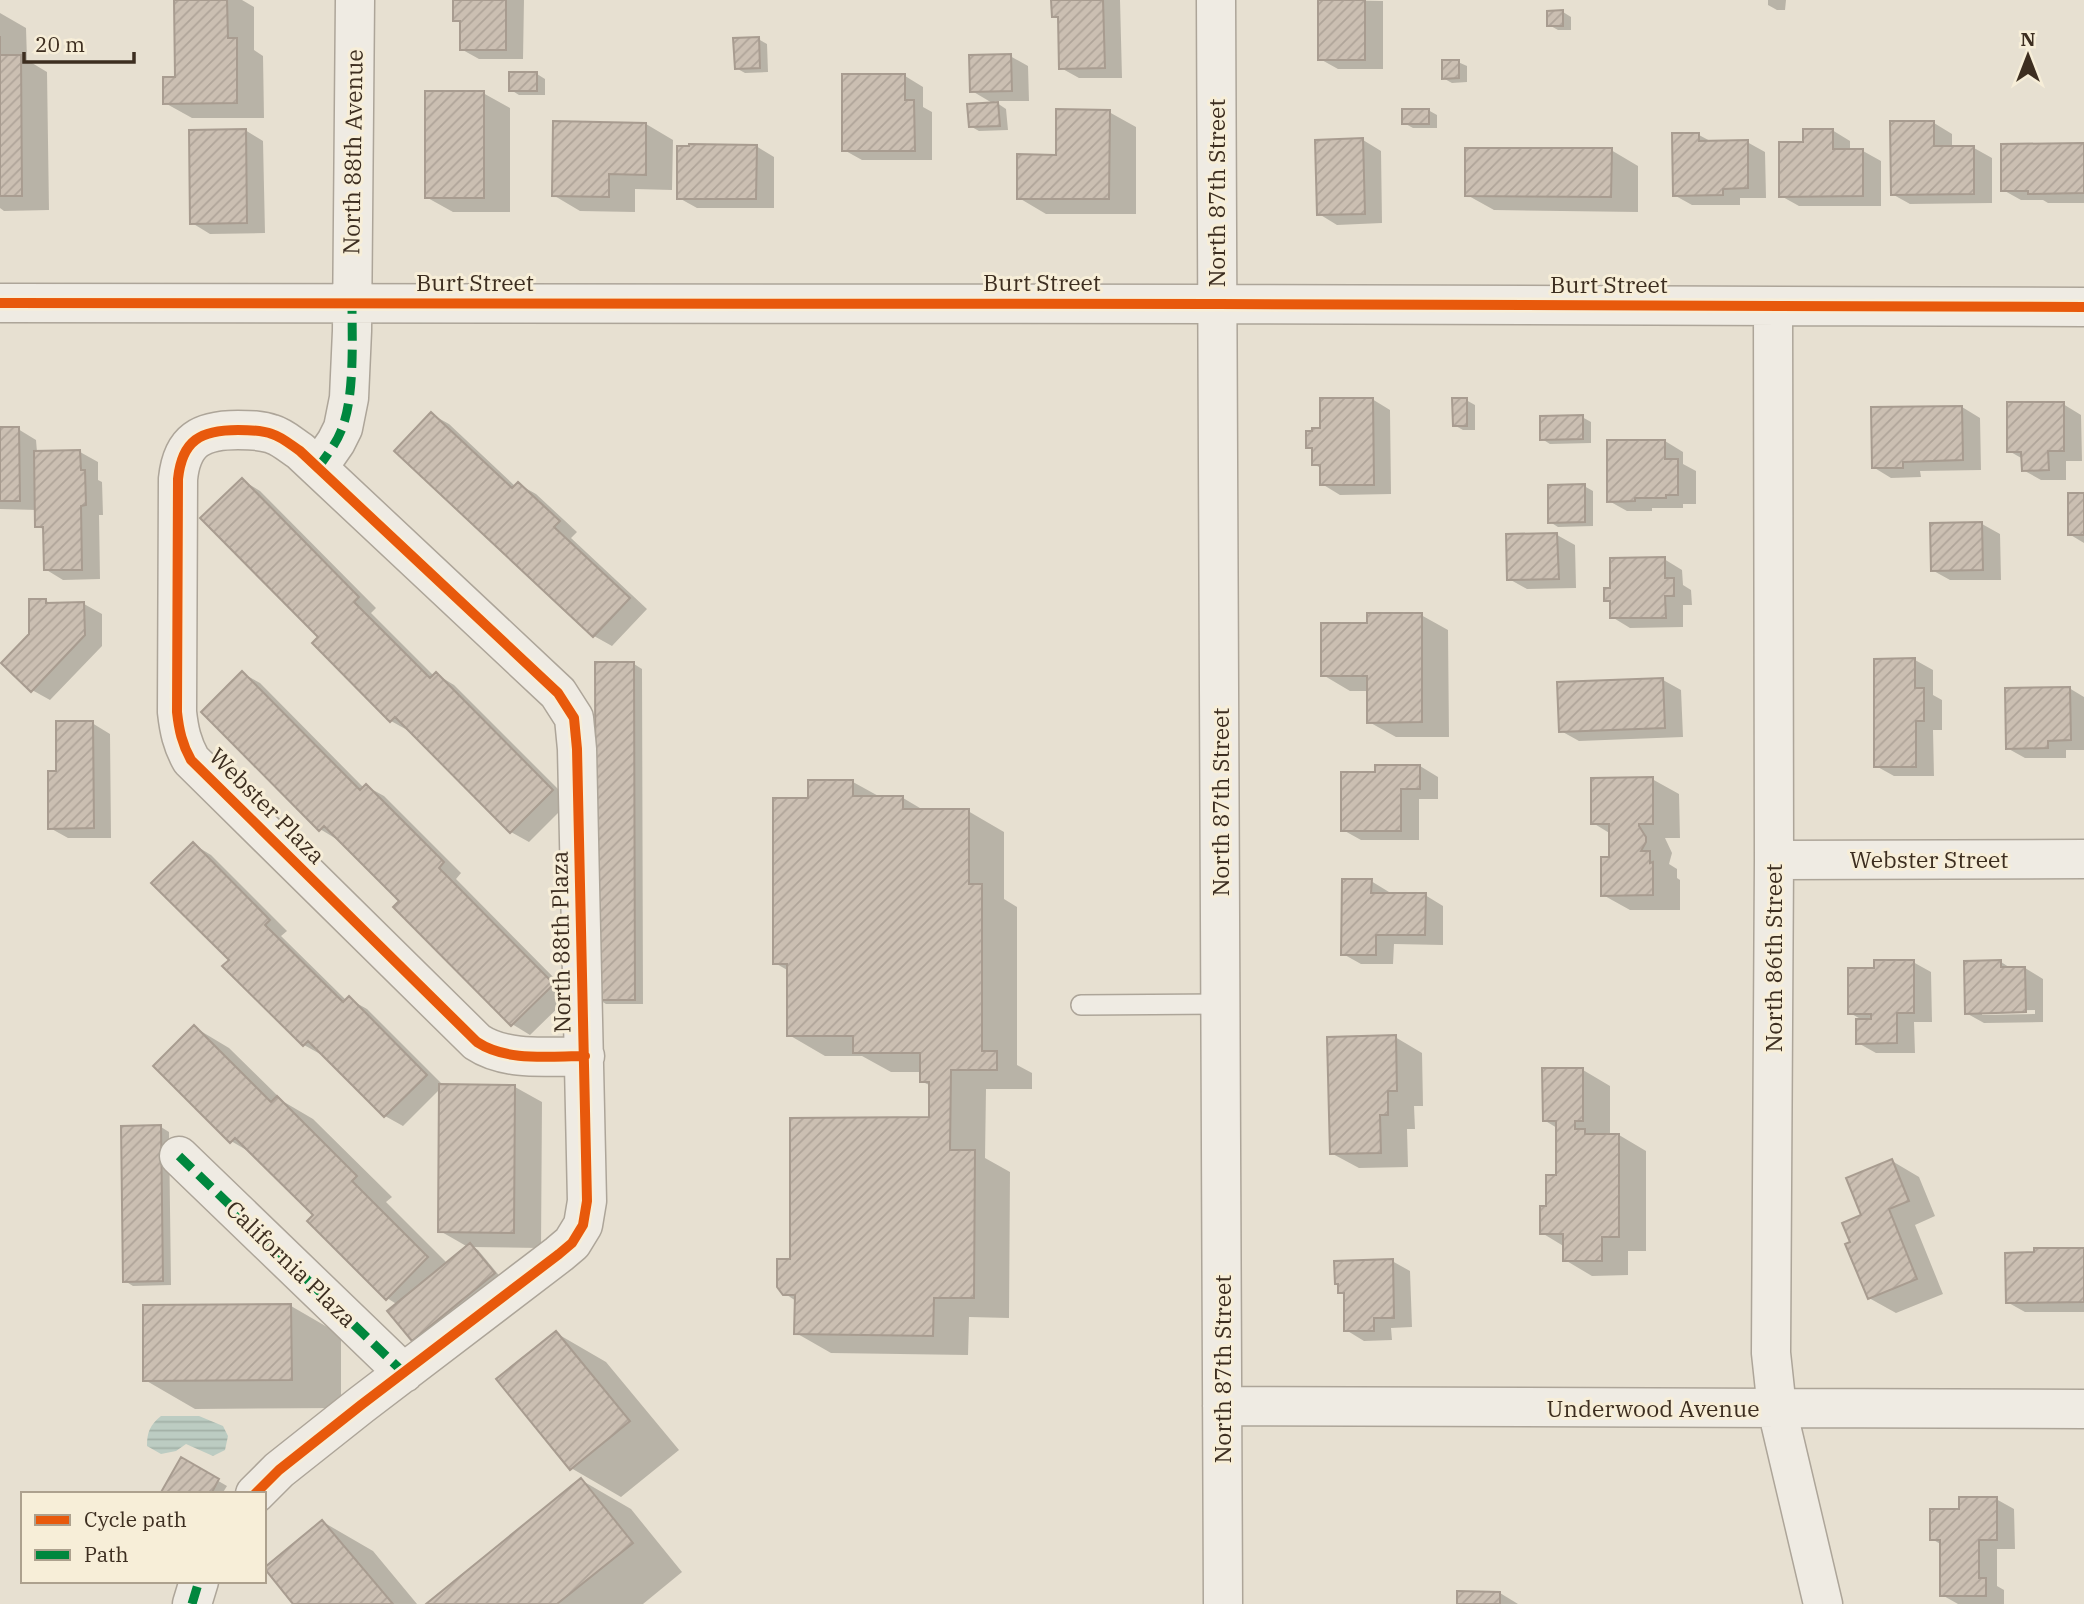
<svg xmlns="http://www.w3.org/2000/svg" width="2084" height="1604" viewBox="0 0 2084 1604" font-family="'IBM Plex Serif',serif">
<defs>
<pattern id="water-rules" width="6" height="5" patternUnits="userSpaceOnUse" patternTransform="scale(1.75)"><rect width="6" height="5" fill="#bcccc2"/><path d="M0 2.5h6" fill="none" stroke="#a2b0a6"/></pattern>
<pattern id="building-hatch" width="6" height="6" patternUnits="userSpaceOnUse" patternTransform="scale(1.75)"><rect width="6" height="6" fill="#cbbfb2"/><path d="M-1 1l2-2M0 6l6-6M5 7l2-2" fill="none" stroke="#afa499"/></pattern>
</defs>
<rect width="100%" height="100%" fill="#e7e0d1"/>
<path fill="url(#water-rules)" d="M161,1416h38l24,10 5,10 -3,14 -12,6 -27,-12 -10,7 -15,3 -14,-8c0,-14 3,-21 14,-30z"/>
<path fill="#0003" fill-rule="evenodd" d="M176,0h66l12,7v43l9,6 1,62h-72l-27,-15 12,-24z
M455,0h69l-1,59h-44l-18,-10v-26l-6,-3z
M1053,0h67l2,78h-43l-18,-10 -1,-48 -6,-4z
M1320,0l63,1v68h-45l-18,-10z
M1768,0h18l-1,10h-8l-9,-5z
M1563,12l8,5v13h-13l-9,-5z
M0,13l26,15 1,32 20,12 2,138 -45,1 -4,-3z
M758,39l9,5 1,28 -23,1 -9,-5z
M1010,56l18,10 1,35h-35l12,8 2,21 -29,1 -9,-5 24,-22 -22,-13z
M1458,62l9,4v16l-15,1 -9,-5z
M537,74l8,5v16h-26l-8,-5z
M905,76l18,11v20l9,5v48h-70l-18,-10z
M483,93l27,15v104h-57l-27,-15z
M1428,110l9,5v13h-24l-9,-5z
M1109,112l27,15v87h-90l-27,-16 39,-41z
M1934,123l18,11v14h22l18,10v45l-82,1 -18,-10z
M646,124l27,16 -1,50 -37,-1v23l-55,-1 -27,-16z
M245,130l18,11 2,92 -55,1 -18,-11z
M1832,130l18,11v10h13l18,10v45h-82l-18,-10 23,-52z
M1699,135l13,7h35l18,10 1,46h-26v7h-48l-18,-10z
M1363,140l18,11 1,72 -45,2 -18,-11z
M2084,145v58h-36l-5,-3h-22l-18,-10z
M756,146l18,11v51h-77l-18,-10z
M1611,150l27,16v46l-144,-2 -27,-15z
M1372,399l18,11 1,84 -51,1 -18,-11v-15l-8,-5v-14l-6,-3 13,-17z
M1466,400l9,5v25h-12l-9,-5z
M2063,404l18,11 1,46h-16v19h-25l-18,-10v-11l-14,-8z
M1962,407l18,11 1,52 -61,1 1,6 -30,1 -18,-11z
M431,414l18,10 67,63 2,-3 18,10 41,38 -6,6 76,71 -35,37 -18,-10z
M1582,417l9,5v21l-41,1 -8,-5z
M0,429h18l18,11 1,12h43l18,10v18l4,2 1,33h-4l1,64 -37,1 -18,-11v-39l-8,-4v-16l-37,-1z
M1665,441l18,11v12l13,7v33h-13v4h-31v3h-25l-18,-10z
M242,480l18,11 116,117 -5,5 63,63 2,-2 18,11 116,116 -41,41 -18,-10 -102,-101 -18,-10 -71,-84z
M1584,486l9,5v35l-35,1 -8,-5z
M2084,494v49l-15,-9z
M1982,524l18,10 1,46h-51l-18,-10z
M1557,535l18,10 1,43 -49,1 -18,-10z
M1664,559l18,11 1,15 8,5 1,15h-9v22l-53,1 -18,-11v-13l-6,-4z
M46,601l6,3h32l18,10v32l-52,54 -18,-10 -1,-55z
M1421,615l27,15 1,107h-53l-27,-15v-31h-19l-27,-16 46,-50z
M1915,660l18,10v25l9,5v30h-9l1,46h-40l-18,-10z
M634,664l8,5 1,335h-37l-8,-5z
M242,673l18,10 104,105 2,-2 18,10 77,77 -5,6 115,116 -41,40 -18,-11 -110,-123 -64,-61 -18,-11z
M1663,680l18,10 2,47 -104,4 -18,-10z
M2069,688l15,9v53h-18v8h-41l-18,-10z
M92,723l18,11 1,104h-43l-18,-10 8,-55z
M1420,766l18,11v22h-19v41h-58l-18,-10 34,-56z
M1652,779l27,15 1,44h-15l7,15 -3,11 8,5v9l3,2v30h-50l-27,-15 8,-36v-25l-18,-11z
M810,782h43l29,16h21l22,13h43l36,21v67l13,8v158l15,8v16h-46l-1,69 25,14 -1,146 -40,-1 -1,38 -137,-2 -35,-20v-32l-12,-8 8,-33 139,-141v-33l-10,-5v-9h-30l-29,-16h-37l-36,-21v-64l-14,-8 35,-163z
M193,844l18,11 76,76 -6,5 66,65 2,-2 18,10 77,77 71,1 27,15 -1,146 -69,-1 6,3 24,29 -80,66 -9,-5 -15,-35 -11,-7 -72,-83 -60,-60 -24,-14 -37,-114 35,21 55,54 29,17 79,78 -6,5 62,62 20,-17 -28,-16 1,-143 -38,38 -18,-10 -62,-62 -1,1 -18,-10 -73,-85z
M1371,881l18,11v3h36l18,11v39l-49,-1 -1,20h-32l-18,-10z
M1913,962l18,10 1,50h-18l1,31h-39l-18,-10 6,-22 -14,-8 26,-43z
M2001,962l11,7 13,-1 18,11v43l-59,1 -18,-10zM2035,1010v4l-53,1v-4z
M1395,1037l27,16 1,53h-9l1,23h-8l1,38 -49,1 -28,-15z
M1583,1070l27,16v49h9l27,16v100h-18v24l-36,1 -27,-16v-13l-23,-14 5,-26 10,-30v-49l-13,-8z
M161,1127l8,5 2,153 -38,1 -8,-5z
M1892,1161l27,16 16,39 -20,9 28,69 -47,19 -27,-15 -6,-82z
M2084,1249v63h-59l-18,-10z
M1392,1261l18,10 2,56 -21,1 1,12 -28,1 -18,-11 -1,-35 -5,-3v-7l-4,-2z
M291,1306l50,29v73l-146,1 -50,-29z
M556,1333l50,29 73,88 -58,47 -50,-29z
M182,1460l45,26 -5,8h-60z
M581,1480l50,29 51,63 -39,32h-214z
M1996,1499l18,10 1,40h-18v37l7,4v14h-46l-16,-9v-50l-10,-6 28,-29z
M323,1522l50,29 44,53h-122z
M1500,1593l18,11h-59z"/>
<path fill="url(#building-hatch)" stroke="#a89c90" stroke-width="2" d="M174,0h53l1,38h9v65l-74,1v-27h12z
M453,0h53v50h-46v-29h-7z
M1051,0h52l2,68 -46,1 -1,-52h-6z
M1318,0h47v60h-47z
M1563,10v16h-16v-15z
M0,36v19h21l1,141h-22z
M759,37l1,31 -25,1 -2,-31z
M1011,54l1,37 -42,1 -1,-37z
M1442,60h17v18l-17,1z
M509,72h28v19h-28z
M842,74h63v26h9l1,51h-73z
M425,91h59v107h-59z
M998,102l2,24 -31,1 -2,-23z
M1056,109l54,1 -1,89h-92v-45l39,1z
M1402,109h27v15h-27z
M553,121l93,2v52l-37,-1v23l-57,-1z
M1890,121h44v25h40v48l-83,1z
M246,129l1,94 -57,1 -1,-94z
M1803,129h30v20h30v47l-84,1v-55h24z
M1672,133h27v8l49,-1v48l-25,1v6l-50,1z
M1363,138l2,76 -48,1 -2,-75z
M2084,143v50l-56,1v-3h-27v-47z
M689,144l68,1 -1,54h-79v-53h12z
M1465,148h147l-1,49 -146,-1z
M1320,398h53l1,87h-54v-20h-8v-17h-6v-17h6v-3h8z
M1452,398h15v28h-14z
M2007,402h57v49h-16l1,19 -27,1 -1,-19h-14z
M1962,406l1,54 -60,2v6h-31l-1,-61z
M431,412l81,76 6,-6 42,39 -6,6 76,71 -37,39 -199,-186z
M1583,415v24l-43,1v-24z
M0,427h19l1,74h-20z
M1607,440h58v19h13v36h-12v3h-31v3l-28,1z
M80,450l1,20h4l1,35 -5,1 1,64h-38l-1,-43h-8l-1,-76z
M242,478l117,119 -5,5 76,76 6,-6 117,118 -43,43 -115,-116 -5,5 -78,-79 6,-6 -118,-119z
M1585,484v38l-37,1v-38z
M2068,493h16v42h-16z
M1982,522l1,48 -52,1 -1,-48z
M1557,533l2,46 -52,1 -1,-46z
M1665,557v21h9v18h-9l1,22h-56v-17h-6v-13h6v-30z
M29,599h17v4l38,-1 1,33 -54,57 -30,-29 28,-29z
M1367,613h55v109l-55,1v-47h-46v-53h46z
M1915,658v30h9v33h-8v46h-42v-108z
M595,662h39l1,338h-39z
M242,671l118,119 6,-6 78,78 -5,6 115,116 -43,42 -118,-119 6,-6 -75,-75 -5,5 -118,-119z
M1663,678l2,50 -106,4 -2,-50z
M2070,687l1,53 -23,1v7l-42,1 -1,-61z
M56,721h37l1,107 -46,1v-58h8z
M1375,765h45v24h-19v42h-60v-59h34z
M1653,777v47h-14v2l7,11v5l-5,9h9v12l3,-1v33l-52,1v-39h8v-33h-18v-46z
M808,780h45v16h50v13h66v75h13v167h15v19h-46l-1,80h25l-1,148h-40l-1,38 -139,-2 1,-39h-12l-6,-8v-28h13v-141l139,-1v-35h-9v-29h-67v-17h-66v-72h-14v-166h35z
M193,842l77,78 -5,5 78,77 6,-6 78,79 -43,42 -76,-76 -5,5 -81,-80 7,-6 -78,-77z
M1342,879h30l-1,14h55l-1,42h-49v20h-35z
M1874,960h40v53h-17v30l-41,1v-25h15v-5h-23v-46h26z
M2001,960v7h24l1,45 -61,2 -1,-53z
M194,1025l77,77 6,-6 80,80 -5,5 76,76 -42,43 -79,-79 6,-6 -78,-77 -5,5 -77,-77z
M1396,1035l1,56h-9v24h-8l1,38 -51,1 -3,-117z
M1542,1068h41v53h-8v8h10v5h34v103h-17v24h-39v-27h-23v-28h6v-31h10v-54h-13z
M439,1084l76,1 -1,148 -76,-1z
M161,1125l2,156 -40,1 -2,-156z
M1892,1159l17,42 -20,8 28,70 -49,20 -23,-55 5,-2 -8,-19 19,-8 -15,-37z
M470,1243l25,30 -83,68 -25,-30z
M2034,1248h50v54l-78,1 -1,-50 29,-1z
M1393,1259l1,59h-20v13h-30v-38h-6v-9h-3l-1,-23z
M291,1304l1,76 -149,1v-76z
M556,1331l74,90 -60,49 -74,-91z
M181,1457l38,22 -8,15h-51z
M581,1478l52,65 -76,61h-131z
M1959,1497h38v43h-18v38h7v18h-46v-56h-10v-31h29z
M322,1520l71,84h-100l-29,-36z
M1457,1591l43,1v12h-43z"/>
<g fill="none" stroke-linecap="round" stroke-linejoin="round">
<g stroke="#ada599" stroke-width="22">
<path id="lane" d="M1081,1005l141,-1"/>
</g>
<g stroke="#ada599" stroke-width="41">
<path id="street" d="M1216,0l7,1604
M0,303l1218,1 866,3
M1773,307l1,553 -3,493 6,56 46,195
M318,468l18,-26 7,-14 6,-30 3,-67 3,-331
M1774,860l310,-1
M179,1156l225,217
M1222,1406l862,3
M255,1494l24,-24 82,-65 198,-151 13,-11 11,-18 4,-24 -10,-452 -3,-31 -16,-25 -258,-242c-9,-6 -18,-14 -28,-17 -11,-4 -23,-4 -34,-4 -37,0 -56,10 -60,49l-1,233c2,18 5,32 14,48l286,282c30,20 73,14 108,14
M192,1604l7,-23"/>
</g>
<use href="#lane" stroke="#efebe3" stroke-width="19"/>
<use href="#street" stroke="#efebe3" stroke-width="38"/>
<path stroke="#00873e" stroke-width="9" stroke-dasharray="18 9" stroke-linecap="butt" d="M318,468c8,-12 18,-24 23,-37 14,-33 11,-91 11,-127
M179,1156l225,217
M192,1604l7,-23"/>
<g stroke="#f7eed8" stroke-width="15">
<path id="cycleway" d="M0,303l1218,1 866,3
M255,1494l24,-24 82,-65 198,-151 13,-11 11,-18 4,-24 -10,-452 -3,-31 -16,-25 -258,-242c-9,-6 -18,-14 -28,-17 -11,-4 -23,-4 -34,-4 -37,0 -56,10 -60,49l-1,233c2,18 5,32 14,48l286,282c30,20 73,14 108,14"/>
</g>
<use href="#cycleway" stroke="#e8590c" stroke-width="10"/>
</g>
<g text-anchor="middle" stroke-width="6" stroke-linejoin="round" paint-order="stroke">
<g font-size="23" fill="#3d2e20" stroke="#f7eed8">
<text transform="translate(353 152) rotate(-89)" y="8">North 88th Avenue</text>
<text transform="translate(1217 193) rotate(-90)" y="8">North 87th Street</text>
<text x="475" y="291">Burt Street</text>
<text x="1042" y="291">Burt Street</text>
<text x="1609" y="293">Burt Street</text>
<text transform="translate(1221 802) rotate(-90)" y="8">North 87th Street</text>
<text transform="translate(267 806) rotate(45)" y="8">Webster Plaza</text>
<text x="1929" y="868">Webster Street</text>
<text transform="translate(561 942) rotate(-91)" y="8">North 88th Plaza</text>
<text transform="translate(1774 958) rotate(-90)" y="8">North 86th Street</text>
<text transform="translate(291 1264) rotate(44)" y="8">California Plaza</text>
<text transform="translate(1223 1369) rotate(-90)" y="8">North 87th Street</text>
<text x="1653" y="1417">Underwood Avenue</text>
</g>
</g>
<rect x="21" y="1492" width="245" height="91" fill="#f7eed8" stroke="#ada18e" stroke-width="2"/>
<rect x="35" y="1515" width="35" height="10" fill="#e8590c" stroke="#ada18e" stroke-width="2"/>
<text x="84" y="1527" font-size="21" fill="#3d2e20">Cycle path</text>
<rect x="35" y="1550" width="35" height="10" fill="#00873e" stroke="#ada18e" stroke-width="2"/>
<text x="84" y="1562" font-size="21" fill="#3d2e20">Path</text>
<g transform="translate(2028 56)" stroke="#f7eed8" stroke-width="5" paint-order="stroke">
<path d="M0-5L12 26L0 18L-12 26Z" fill="#3d2e20"/>
<text y="-10" font-size="19" font-weight="bold" text-anchor="middle" fill="#3d2e20">N</text>
</g>
<path d="M24 52v10h110v-10" fill="none" stroke="#3d2e20" stroke-width="3.5"/>
<text x="35" y="52" font-size="21" fill="#3d2e20" stroke="#f7eed8" stroke-width="5" paint-order="stroke">20 m</text>
</svg>
